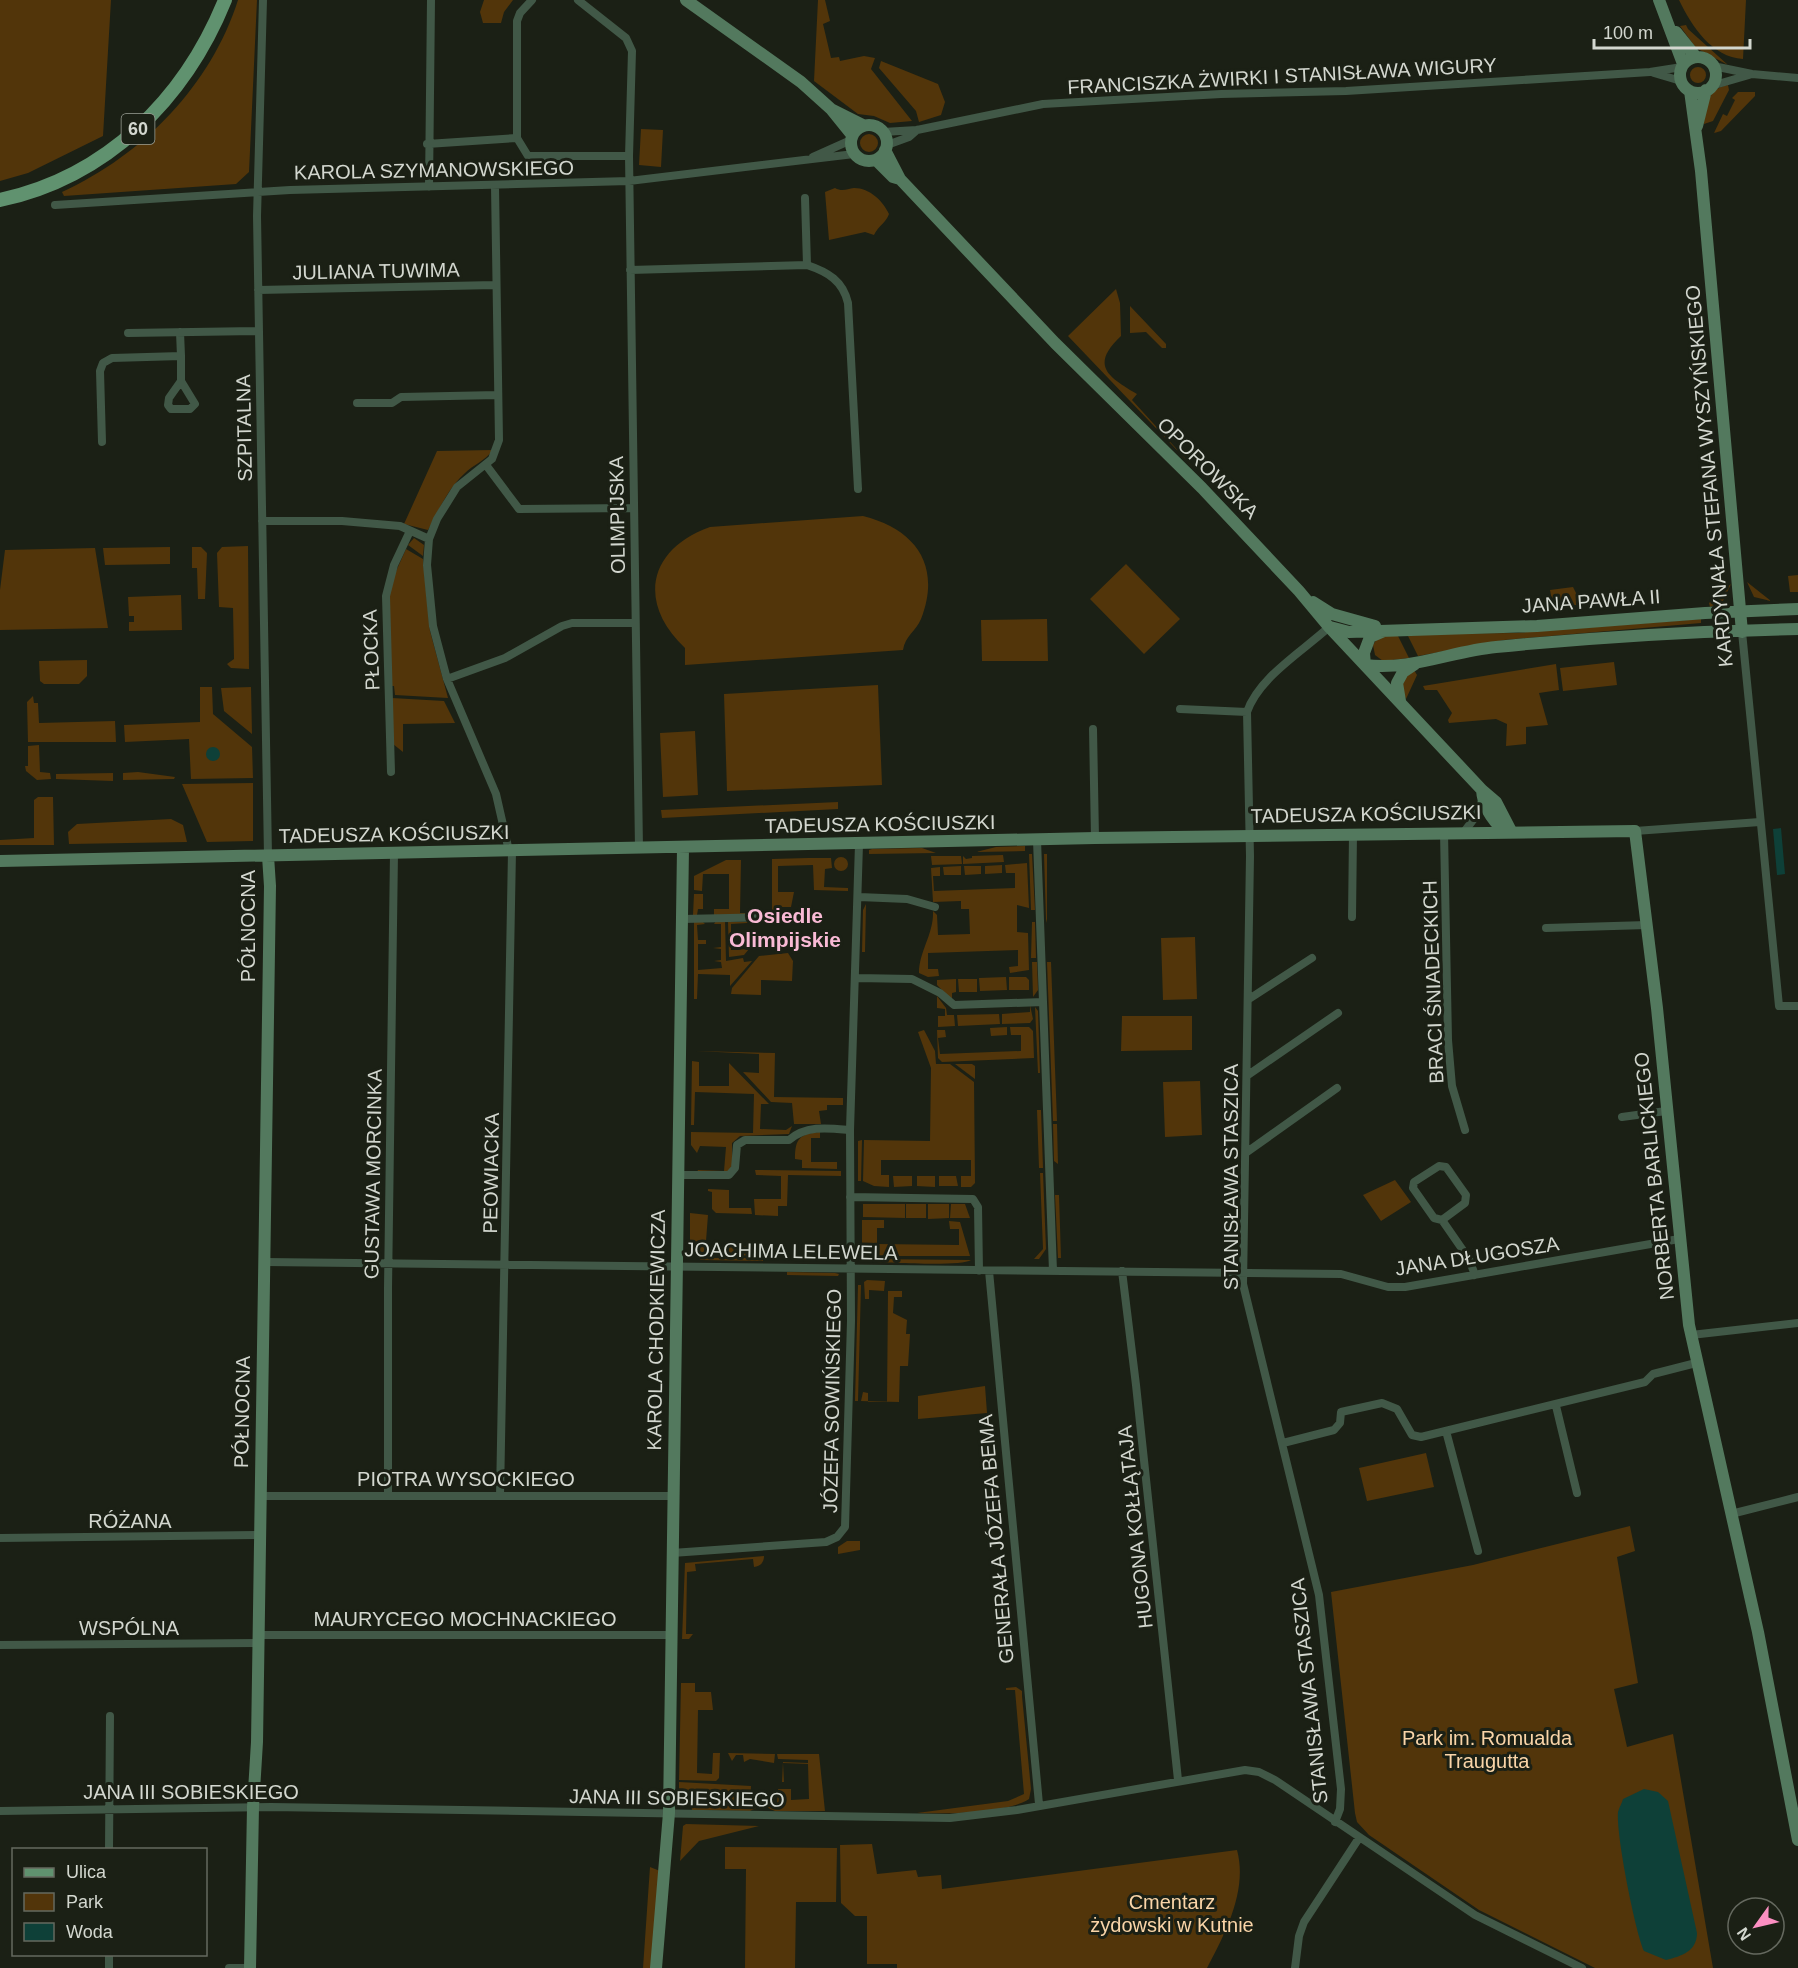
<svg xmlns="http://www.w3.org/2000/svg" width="1798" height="1968" viewBox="0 0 1798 1968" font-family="Arial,sans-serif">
<rect width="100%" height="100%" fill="#1b2015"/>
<path fill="#52350a" d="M0,0h111l-8,136 -75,37 -28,8z
M238,0h19l-8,172 -13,12 -172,12 -2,-4c81,-37 149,-107 176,-192z
M484,0h29l-9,12 -3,11h-18l-3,-11z
M818,0h7l5,21 -7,3 8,34 8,-1 1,4 24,-5 11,2 -4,11 41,52 -22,2 -16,-7 -16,-2 -44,-33z
M1679,0h67l-3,59c-31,-2 -51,-32 -64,-59z
M1686,25l2,4 40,36 -32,-17 -16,-22z
M881,61l57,23 7,18 -4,13 -22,7 -3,-11 -37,-43z
M1690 75a8 8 0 1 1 16 0a8 8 0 1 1-16 0Z
M1728,85l1,5 -16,31 -9,3c1,-18 4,-36 24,-39z
M1738,92h17v4l-34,35 -7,2 9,-19 4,2 8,-16 -3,-2z
M641,129l22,1 -2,37 -22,-2z
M860 143a9 9 0 1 1 18 0a9 9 0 1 1-18 0Z
M835,188c7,4 12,1 19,0 16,0 29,13 35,26 -3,9 -11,12 -15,21l-9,-3 -36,8 -4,-48z
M1116,289l4,14 1,33c-32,30 -12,41 16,58l-5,6 61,67 -125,-131z
M1130,306l36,38v4h-4l-16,-16 -16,1z
M493,450c-8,11 -19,14 -29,24 -17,16 -25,36 -36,56l-24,-6 33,-73z
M863,516c52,13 79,49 58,103 -5,12 -16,17 -18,31l-218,15v-17c-48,-45 -37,-99 25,-121z
M414,538l10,7 -1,11 -15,-11z
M248,546l1,123 -18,-1 -4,-4 7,-5 -1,-51 -14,-1 -2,-54 5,-6z
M170,547v17l-65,1 -2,-17z
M192,547h9l6,6 -2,46h-7l-1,-31h-5z
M95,548l13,80 -108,2v-40l5,-40z
M406,549l17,10 7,72 18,67 -53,-3 -1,-9h-3l-2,-88 4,-20z
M1126,564l54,55 -36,35 -54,-55z
M1798,575v17h-8l-2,-16z
M1747,582l24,19 -17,-4z
M1731,584l-8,17 -13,6 -1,-4z
M1573,587l4,8 11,10h-31l-5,-4 -2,-11z
M181,595l1,35 -53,1v-9h5v-6h-5l-1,-19z
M1047,619l1,42h-66l-1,-41z
M1701,619v4l-197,17 -86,16 -11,-22 108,-1z
M1397,634l12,24 -26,3 -8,-6 -2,-10 5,-8z
M87,660v16l-8,8h-35l-4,-3 -1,-20z
M1614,662l3,23 -54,6 -3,-23z
M1556,664l3,26 -20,3 9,32 -22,2v17l-20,2 1,-22 -11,-5 -47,4 -1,-3 4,-7 -15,-23h-12l-2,-4z
M1414,670l3,5 -11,24 -5,-11 5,-11z
M878,685l4,100 -155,6 -3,-97z
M200,687h12l1,27 39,33 1,31 -62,1 -2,-40 -64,3 -1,-17 76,-3z
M251,687l1,47 -28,-23 -3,-23z
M33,696l1,7h4l1,20 76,-2 1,21h-88l-1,-40z
M392,698l52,3 11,22 -52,1v28l-10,-8z
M695,731l3,64 -35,2 -3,-64z
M39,745l1,27 10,1 1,6 -14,1 -11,-9 -1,-5h3v-20z
M138,772l37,5 -1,2 -51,1v-7z
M113,773v8l-57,-2v-5z
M253,783v58l-46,1 -25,-58z
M38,797h15l1,48h-54v-5l34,-2v-38z
M838,802v7l-176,9 -1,-8z
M171,819l12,6 4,17 -118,2 -1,-12 9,-8z
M1025,846v5l-49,1 20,-5z
M922,848l14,5 -67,1v-4l3,-1z
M1029,854h3l3,56h-4z
M1044,854h3v69l-1,-4z
M1003,855l1,7 -41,2v-8l3,3 6,-1v-2z
M931,856h30l1,8 -30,1z
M834 864a7 7 0 1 1 14 0a7 7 0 1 1-14 0Z
M808,858h23l1,10 -7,1 -1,18 24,1v3l-34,-1 -1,-25 -35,1v26h16l-3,15h-16l-1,7 -60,1v-6h15v-35h-26l-1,17 -8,-1v-14l32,-16h15l-1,53h32v-54z
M1027,863l2,45 -12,-3v27l11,1 1,37 -19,3 -1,-6 9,-1v-16l-90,3v16h10l1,7 -11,1 -9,-4c0,-22 15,-39 14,-62l4,4 1,20 32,-1 -1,-25h-8v-8l-28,1 -2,-34 9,-1v9h-7l1,15 81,-3v-15h-9l-1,-8z
M1002,865v8l-17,1v-8z
M961,866v9h-17l-1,-8z
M964,866h17v8l-16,1z
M694,894h9v15h-5l-1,6h-4z
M866,904l-1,48h-3l1,-42z
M725,920l1,41 17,-3 1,4 8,-1 -22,25v-11l-32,-1 -1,25h-3v-78h8l3,3 -8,1 1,15h8v4h-8v26l24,-2 -1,-6 -7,-1 7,-1v-11l-8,-1 8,-1v-23h-7l2,-3z
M728,922h35l-32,2v26l18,-1 -5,6 -15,2z
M1032,922h3l1,36h-5z
M1195,937l2,62 -34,1 -2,-62z
M788,953l5,8 -1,20 -31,-1v15l-30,-1 1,-6 27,-32z
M1032,962h5l1,28 -5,7z
M1047,962h4l6,159h-4z
M1006,977l1,13 -27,1 -1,-13z
M1009,977h17l3,3v10h-20z
M956,979v13l-4,1v7l-15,-15v-5z
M958,979h19v13h-18z
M937,996l9,12 1,7h7l1,11 -17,1v-11h7v-7l-8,-1z
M1030,1005l3,14 -3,4 -28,1v-10l28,-2z
M1035,1007l3,4 2,62h-2z
M999,1014l1,10 -42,2 -1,-11z
M1122,1016h70v34l-71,1z
M1007,1027v8l-16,1 -1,-8z
M1010,1027h19l4,4 1,27 -92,4 -4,-4 -1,-28h8l1,7 -8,1 2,16 81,-3v-16h-10z
M924,1030l11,21 1,13h14l24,18 1,101 -4,4h-10v-11h10v-16h-90v15h8v12l-15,-1 -11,-5 1,-41 66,1 1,-73 -13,-36z
M696,1051l79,2 -1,44 69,1v7h-16v5l-8,1 2,13h-27l-2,-21 -21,-1 -28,-30 16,1v-19z
M692,1061l7,1v24h30v-23l40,41h-8l-1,25 26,1 6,-4 -3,8 -49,2 -8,7v22l-3,7h-32l1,-2 26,1 2,-24 -26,-1 -3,7 -6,-8v-13l62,1 1,-39 -59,-2 -1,33h-3z
M955,1064h17l3,2v13z
M1200,1081l2,54 -37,2 -2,-55z
M1037,1110h4l2,58h-4z
M1053,1124h4l1,40 -4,-3z
M820,1132v6h-9v24h26v7l-35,-1v-8l-7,-1c0,-21 5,-25 25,-27z
M862,1140l-1,41h-3v-40z
M755,1170l86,1v5l-53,-1 -1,31h-9v10l-23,-1 -1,-16h27v-23l-25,-1z
M1040,1173h3l3,76 -7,10h-5l9,-10z
M893,1176h19v10l-18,1z
M917,1176h18v11l-18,-1z
M939,1176h17l2,10h-19z
M1395,1180l16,22 -30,19 -18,-26z
M708,1189l21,1v18h22l1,6 -36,-1 -4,-4v-17l-4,-1z
M1055,1195h4l2,63h-3z
M863,1204h42v14l-42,-1z
M906,1204h20v14h-20z
M928,1204h21v14l-21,1z
M951,1204h14l5,14h-20z
M690,1213l18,2 -3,39 -10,-1 -5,-5z
M862,1220h22v8h-7v16l82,1v-16h-9l-1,-8 11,1 10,34h-99l-9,-9z
M707,1246h53v10l-53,-2z
M701,1258h62v3l-63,-1z
M869,1259l102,1c-10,7 -85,2 -102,2z
M787,1272l48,1 4,1 -1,2 -51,-1z
M867,1280l18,1 -1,10 -15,-1v9h-4l-1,-17z
M858,1285h3l-3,116h-3z
M888,1291h14v6h-8l-1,16 14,7 -1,14h4l-2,32h-8l-1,36c-14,0 -26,-1 -38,-1l2,-9 5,1v9h19z
M985,1386l2,27 -69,6v-23z
M1426,1453l8,34 -67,14 -8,-33z
M1630,1526l5,25 -18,6 21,126 -24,6 13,58 46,-13 40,234h-118l-116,-58 -110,-75 -12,-13 -2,-9 -24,-221 142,-27z
M847,1541h13v9l-22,4v-7z
M764,1556c0,6 -3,10 -10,11l-1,-8 -58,5 1,7 -9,1 -1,62h7l-4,5h-7l3,-76z
M681,1683h14v9h16l2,18h-15l-1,63 15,1 1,-21h7l-1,25 -3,3 -37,-1z
M1016,1687l6,4v5l9,93 -2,10c-23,15 -84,15 -112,14l91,-12 16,-7 -9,-104h-9v-2z
M728,1753l47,1 -1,9 -24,-4 -6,3 -1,-7h-7l-4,6z
M777,1754h42l6,57h-50l-9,-4 11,-3 1,-15h13v11l18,-1 -1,-35 -25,-1 1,19h-2l1,-20 25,1v-3l-30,-1z
M679,1782l72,4 -1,17 8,4 -8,4 -58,-1 -1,-6 -12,-4z
M686,1824l73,2 -60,15 -19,20 3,-35z
M872,1844l5,30 39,-4 2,7 23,-2 1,14 295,-39c11,40 -12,84 -30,118h-310v-4h-30v-48h-12l-14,-13 -1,-58z
M725,1847l112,1 -1,54h-40l-1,66h-50l1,-99h-21z
M650,1867l10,4 -8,97h-9z"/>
<path fill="#0e4038" d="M206 754a7 7 0 1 1 14 0a7 7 0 1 1-14 0Z
M1781,828l4,46 -8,1 -4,-46z
M1644,1789l14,3 10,9 29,132c0,18 -15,23 -31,27l-22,-9c-9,-21 -28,-116 -26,-139 1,-4 4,-9 5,-13z"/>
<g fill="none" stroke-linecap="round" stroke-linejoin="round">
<path stroke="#415847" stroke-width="8" d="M263,0l-6,216 11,640
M1713,66l39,8 46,4
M1654,73l27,8
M1711,86l38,-11
M883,132l34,-2 126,-26 178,-10 125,-3 304,-19 32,-5
M517,138v-117l3,-8 12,-13
M427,144l90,-6 11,18h101l3,-105 -6,-13 -48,-38
M887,145l22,-8 8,-7
M629,156l10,693
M813,157l38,-17
M495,186l4,254 -7,19 -35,28 -20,32 -8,20 -2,26 6,61 14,53 49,115 13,57
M429,187l2,-187
M805,198l2,67
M55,205l235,-15 339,-9 225,-27
M630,270l177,-5c21,7 36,16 41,38l10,186
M258,290l237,-5
M128,333l131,-2
M181,356v25l-12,17 -1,7 3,4h19l5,-5 -14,-23
M357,403h35l9,-6 97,-2
M102,442l-2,-71 3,-8 9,-5 69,-2 -1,-24
M486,465l33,44 115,-1
M262,521h80l58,5 29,13
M1329,627c-26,24 -70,50 -82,85l3,144 -7,428 76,311 22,194 -1,20 -5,13
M1742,632l37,374h19
M447,679l58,-21 57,-32 10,-3h63
M1180,709l67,3
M1093,729l2,109
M391,772l-5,-176 8,-31 16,-34
M1635,831l125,-9
M1444,832l4,208 4,46 13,44
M1464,832l12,-16 6,-15
M1037,840l16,431
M859,897l48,2 28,8
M1352,917l1,-83
M682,919l88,-2
M1546,928l101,-3
M857,978l55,1 28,14 14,12 89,-3
M1249,999l63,-41
M1248,1075l90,-62
M1622,1117l44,-6
M1247,1152l90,-64
M678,1175h51l6,-7 2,-23 8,-5h44c17,-15 39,-12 61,-10
M850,1197l123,2 5,8 1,64
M1442,1220l-8,-2 -21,-30 1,-6 25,-16 7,1 20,28 -1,8 -23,17 27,39 6,16
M265,1262l1076,12 47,13h17l274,-48
M989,1271l50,533
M1122,1271l14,114 42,395
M1691,1335l107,-12
M1556,1406l21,87
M1446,1431l32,120
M1283,1443l51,-13 6,-7 1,-11 41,-9 15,6 15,26 9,2 224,-55 8,-8 43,-11
M260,1496h413
M388,1496v-208l6,-435
M500,1496l12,-645
M1731,1514l67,-17
M0,1538l260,-3
M672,1553l154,-11 11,-5 8,-10 6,-206 -1,-191 9,-286
M259,1635h412
M0,1645l259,-2
M0,1811l271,-4 679,11 67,-8 228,-40 14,2 16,8 200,135 107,53
M109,1850l1,-134
M109,1968v-14
M229,1968h21
M1295,1968l4,-32 5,-14 55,-84"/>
<path stroke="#53795e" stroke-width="12" d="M686,0l115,82 30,27 21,26
M1659,0l24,64
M1676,32l20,25
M1680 75a18 18 0 1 1 36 0a18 18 0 1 1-36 0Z
M1690,91l11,80 41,461
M831,109l32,16
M851 143a18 18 0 1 1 36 0a18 18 0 1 1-36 0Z
M1697,126l9,-36
M885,150l15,29
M876,160l17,17 7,2 155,164 147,145 97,103 30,36 153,163 14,12 15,29
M1313,602l19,12 43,12
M1330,627l19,5 188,-6 168,-13 93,-4
M1365,665c45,6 87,-14 131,-18 101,-10 201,-16 302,-18
M1365,665l-1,-12 6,-16 14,-6
M1400,701l-3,-18 6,-11 12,-8
M1482,790c1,17 10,30 22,41
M0,861l1095,-23 540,-7 22,177 32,317 69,307 40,208
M250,1968l3,-161 4,-65 13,-856 -2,-30
M656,1968l13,-155 14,-965"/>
<path stroke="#60926f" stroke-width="14" d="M0,200c107,-23 185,-101 225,-200"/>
</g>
<g text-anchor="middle" stroke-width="6" stroke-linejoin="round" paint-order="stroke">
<rect fill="#1b2015" stroke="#9ca097" stroke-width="1.5" x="121.5" y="114" width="33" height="30" rx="4.5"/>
<g font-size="18" font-weight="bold" fill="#d3d7cf">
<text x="138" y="135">60</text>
</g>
<g font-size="20" fill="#d3d7cf" stroke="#1b2015">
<text transform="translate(1282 76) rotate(-3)" y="7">FRANCISZKA ŻWIRKI I STANISŁAWA WIGURY</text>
<text transform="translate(434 170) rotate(-1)" y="7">KAROLA SZYMANOWSKIEGO</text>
<text transform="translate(376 271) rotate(-1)" y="7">JULIANA TUWIMA</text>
<text transform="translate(244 428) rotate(-91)" y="7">SZPITALNA</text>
<text transform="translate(1208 468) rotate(45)" y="7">OPOROWSKA</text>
<text transform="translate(1709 476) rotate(-95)" y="7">KARDYNAŁA STEFANA WYSZYŃSKIEGO</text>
<text transform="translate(617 515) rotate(-91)" y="7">OLIMPIJSKA</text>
<text transform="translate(1591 601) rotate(-4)" y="7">JANA PAWŁA II</text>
<text transform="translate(371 650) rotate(-92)" y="7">PŁOCKA</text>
<text transform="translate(1366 814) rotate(-1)" y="7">TADEUSZA KOŚCIUSZKI</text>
<text transform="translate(880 824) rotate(-1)" y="7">TADEUSZA KOŚCIUSZKI</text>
<text transform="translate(394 834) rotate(-1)" y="7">TADEUSZA KOŚCIUSZKI</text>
<text transform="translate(248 926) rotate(-90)" y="7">PÓŁNOCNA</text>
<text transform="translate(1433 982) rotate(-92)" y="7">BRACI ŚNIADECKICH</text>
<text transform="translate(491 1173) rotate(-89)" y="7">PEOWIACKA</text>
<text transform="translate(373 1174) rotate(-89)" y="7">GUSTAWA MORCINKA</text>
<text transform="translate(1654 1176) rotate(-96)" y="7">NORBERTA BARLICKIEGO</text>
<text transform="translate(1231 1177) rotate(-90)" y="7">STANISŁAWA STASZICA</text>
<text transform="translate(791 1251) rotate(1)" y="7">JOACHIMA LELEWELA</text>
<text transform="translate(1477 1256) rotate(-9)" y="7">JANA DŁUGOSZA</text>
<text transform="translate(656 1330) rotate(-89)" y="7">KAROLA CHODKIEWICZA</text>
<text transform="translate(832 1401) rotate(-89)" y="7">JÓZEFA SOWIŃSKIEGO</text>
<text transform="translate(242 1412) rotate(-89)" y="7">PÓŁNOCNA</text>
<text x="466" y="1486">PIOTRA WYSOCKIEGO</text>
<text x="130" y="1528">RÓŻANA</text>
<text transform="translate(1135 1527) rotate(-96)" y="7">HUGONA KOŁŁĄTAJA</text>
<text transform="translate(996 1539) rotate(-95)" y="7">GENERAŁA JÓZEFA BEMA</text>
<text x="465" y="1626">MAURYCEGO MOCHNACKIEGO</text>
<text x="129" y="1635">WSPÓLNA</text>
<text transform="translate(1309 1691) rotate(-96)" y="7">STANISŁAWA STASZICA</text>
<text x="191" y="1799">JANA III SOBIESKIEGO</text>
<text transform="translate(677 1798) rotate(1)" y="7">JANA III SOBIESKIEGO</text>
</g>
<g font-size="20" fill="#fad5a8" stroke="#1b2015">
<text x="1487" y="1745">Park im. Romualda<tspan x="1487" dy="23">Traugutta</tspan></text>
<text x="1172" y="1909">Cmentarz<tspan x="1172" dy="23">żydowski w Kutnie</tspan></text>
</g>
<g font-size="21" font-weight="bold" fill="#f9bad5" stroke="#1b2015">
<text x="785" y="923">Osiedle<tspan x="785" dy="24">Olimpijskie</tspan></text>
</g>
</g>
<rect x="12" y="1848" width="195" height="108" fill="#1b2015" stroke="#65695f" stroke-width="1.5"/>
<rect x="24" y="1868" width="30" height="9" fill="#60926f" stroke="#65695f" stroke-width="1.5"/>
<text x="66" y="1878" font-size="18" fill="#d3d7cf">Ulica</text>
<rect x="24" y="1893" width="30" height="18" fill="#52350a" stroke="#65695f" stroke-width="1.5"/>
<text x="66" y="1908" font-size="18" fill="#d3d7cf">Park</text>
<rect x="24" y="1923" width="30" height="18" fill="#0e4038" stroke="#65695f" stroke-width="1.5"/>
<text x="66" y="1938" font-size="18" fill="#d3d7cf">Woda</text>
<g transform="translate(1756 1926) rotate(236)"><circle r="28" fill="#1b2015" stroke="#65695f" stroke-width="1.5"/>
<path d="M0-4.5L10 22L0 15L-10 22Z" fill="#fc8fc2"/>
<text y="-9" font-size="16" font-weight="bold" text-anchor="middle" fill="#d3d7cf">N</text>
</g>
<path d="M1594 39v9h156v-9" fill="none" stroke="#d3d7cf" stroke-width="3"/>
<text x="1603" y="39" font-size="18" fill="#d3d7cf" stroke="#1b2015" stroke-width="4.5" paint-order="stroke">100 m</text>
</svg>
